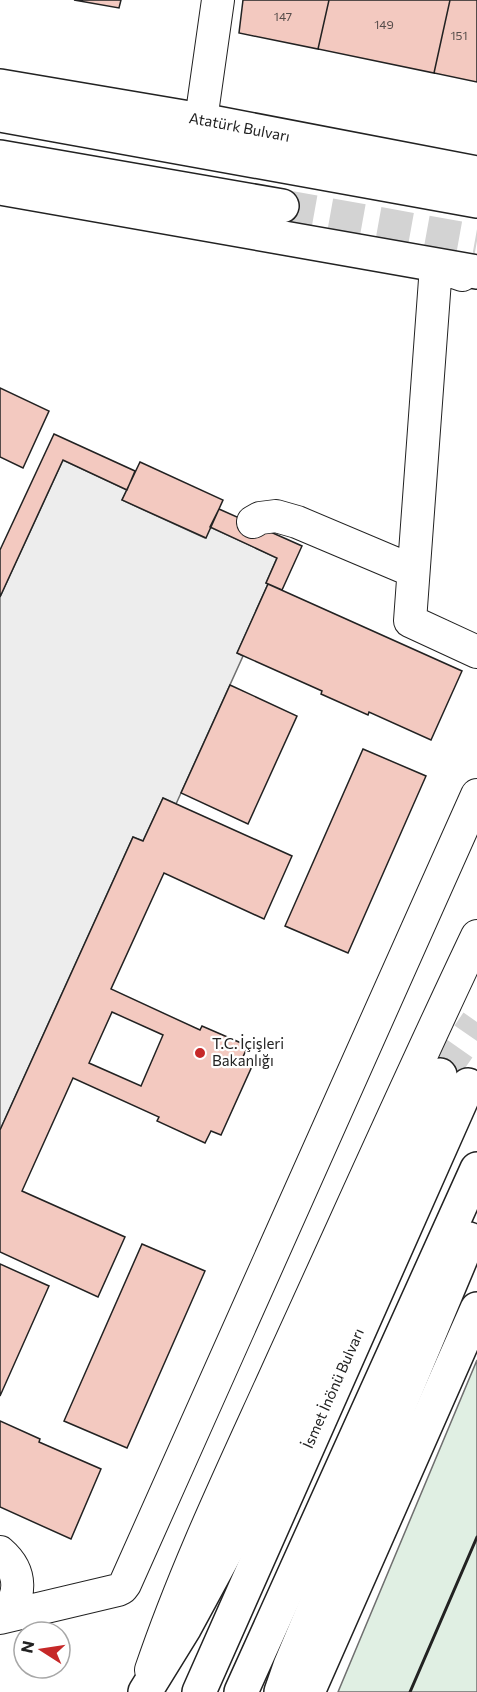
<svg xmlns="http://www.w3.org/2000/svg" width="477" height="1692" viewBox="0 0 477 1692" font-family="Commissioner,sans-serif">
<rect width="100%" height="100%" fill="#fff"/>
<path fill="#e0efe3" stroke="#6f6f6f" stroke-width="1.5" d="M477,1360v332h-139z"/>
<path fill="#ededed" stroke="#6f6f6f" stroke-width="1.5" d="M63,460l64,30 -5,10 83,38 5,-11 67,31 -11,25 2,1 -31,69 6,3 -67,148 -13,-6 -20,43 -10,-4 -133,293v-533z"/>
<path fill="#f3c9c0" stroke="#222" stroke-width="1.5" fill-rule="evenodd" d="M74,0h47l-2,8z
M243,0h86l-11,49 -79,-16z
M329,0h121l-16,73 -116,-24z
M450,0h27v82l-43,-9z
M0,388l49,23 -26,57 -23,-11z
M54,434l81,37 -8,19 -64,-30 -63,137v-47z
M140,462l83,38 -17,38 -84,-38z
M219,509l83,37 -20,44 -16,-7 11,-25 -67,-31z
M268,584l194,87 -31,69 -62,-28 -1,3 -47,-21 1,-3 -85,-38z
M230,685l67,31 -49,108 -67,-31z
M363,749l63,27 -78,177 -63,-27z
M163,798l129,58 -28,63 -100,-46 -53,116 89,41 2,-4 46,20 -6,13 11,5 -32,71 -10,-4 -6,12 -48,-22 2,-4 -86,-39 -51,113 103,46 -27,60 -98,-45v-122l133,-293 10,4zM112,1012l51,23 -22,51 -52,-23z
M142,1244l63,27 -78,177 -63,-27z
M0,1264l49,22 -49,110z
M0,1421l40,18 -1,3 62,27 -30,70 -71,-32z"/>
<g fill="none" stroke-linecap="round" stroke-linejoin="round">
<path stroke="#d3d3d3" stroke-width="33" stroke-dasharray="33 16" stroke-linecap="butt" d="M282,206l195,35
M440,1075l37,-53"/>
<g stroke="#222" stroke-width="34">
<path id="minor" d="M201,120l17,-120
M462,275l-26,-9 -26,355 67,31
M253,522l7,-4 16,-2 21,6 116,49
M0,1552c22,19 24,46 0,65
M0,1618l118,-28 4,-2 3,-4 352,-789
M151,1670c36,-106 85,-207 131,-309 65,-142 128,-284 195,-425"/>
</g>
<g stroke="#222" stroke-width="36">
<g id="major">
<path id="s1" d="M0,86l201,34 276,53"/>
<path d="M0,115l477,86"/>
<path d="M0,157l282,49"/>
<path d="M0,188l477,84"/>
<path d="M145,1692l40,-65 45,-83 210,-469"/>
<path id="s2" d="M199,1692l269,-607"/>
<path d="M241,1692l236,-523"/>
<path d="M281,1692l9,-26 179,-427"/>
<path d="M308,1692l169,-383"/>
</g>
</g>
<use href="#minor" stroke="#fff" stroke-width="32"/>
<use href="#major" stroke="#fff" stroke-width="33"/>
<path stroke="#222" stroke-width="3" d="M410,1692l67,-155"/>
</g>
<circle fill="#c62828" stroke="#fff" stroke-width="2" cx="200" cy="1053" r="6"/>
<g text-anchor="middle" stroke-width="4.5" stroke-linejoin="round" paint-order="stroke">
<g font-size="12" fill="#564c4a">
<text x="283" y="21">147</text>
<text x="384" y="29">149</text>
<text x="459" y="40">151</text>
</g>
<g font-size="15" fill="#222" stroke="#fff">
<text dy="5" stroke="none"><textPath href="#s1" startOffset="243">Atatürk Bulvarı</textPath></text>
<text dy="5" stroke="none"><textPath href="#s2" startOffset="332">İsmet İnönü Bulvarı</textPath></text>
</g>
<g font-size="15" fill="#222" stroke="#fff" text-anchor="start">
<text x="212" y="1049">T.C. İçişleri<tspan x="212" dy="17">Bakanlığı</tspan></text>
</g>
</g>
<g transform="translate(42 1650) rotate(282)"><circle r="28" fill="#ffffff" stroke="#a7a7a7" stroke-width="1.5"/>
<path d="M0-4.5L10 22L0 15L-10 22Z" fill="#c62828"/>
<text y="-9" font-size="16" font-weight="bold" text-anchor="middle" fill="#222222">N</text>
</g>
</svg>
